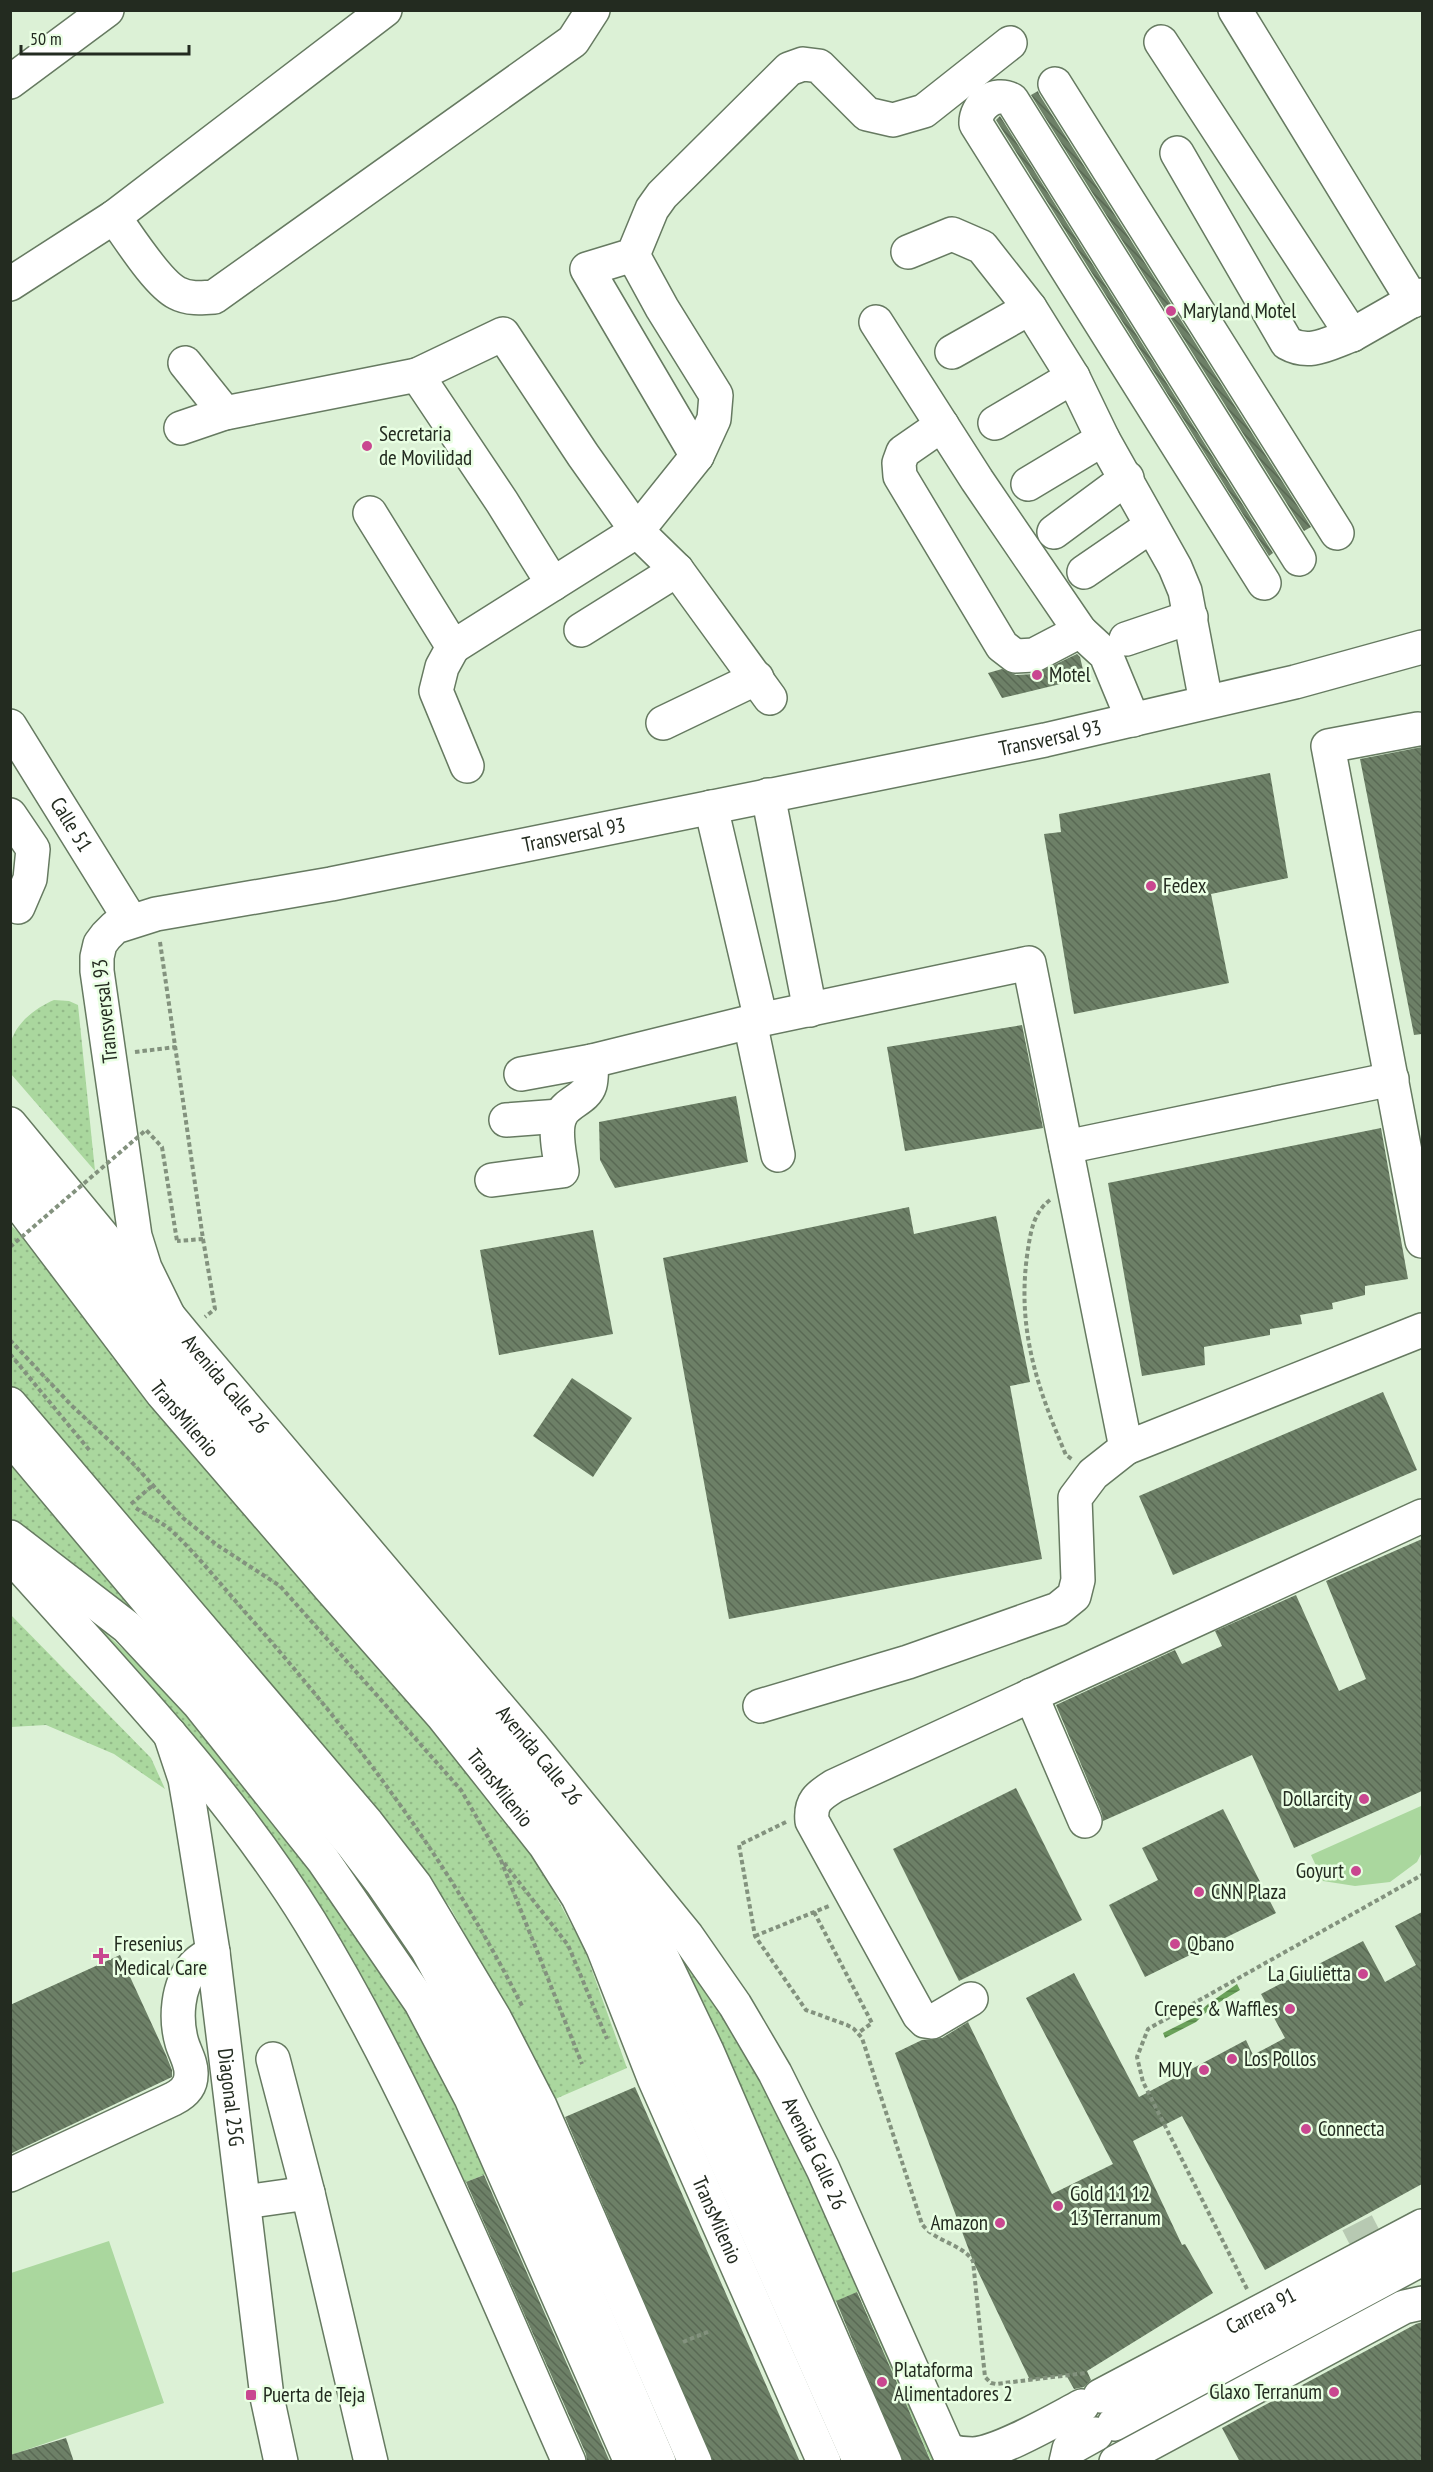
<svg xmlns="http://www.w3.org/2000/svg" width="1433" height="2472" viewBox="0 0 1433 2472" font-family="'PT Sans Narrow',sans-serif">
<defs>
<pattern id="grass-dots" width="8" height="8" patternUnits="userSpaceOnUse" patternTransform="scale(1.5)"><rect width="8" height="8" fill="#aad79e"/><path d="M2 2h.1M6 6h.1" fill="none" stroke="#92b988" stroke-width="1.8" stroke-linecap="round"/></pattern>
<pattern id="water-rules" width="6" height="5" patternUnits="userSpaceOnUse" patternTransform="scale(1.5)"><rect width="6" height="5" fill="#6aa25a"/><path d="M0 2.5h6" fill="none" stroke="#57844a"/></pattern>
<pattern id="building-back-hatch" width="6" height="6" patternUnits="userSpaceOnUse" patternTransform="scale(1.5)"><rect width="6" height="6" fill="#6d8067"/><path d="M-1 5l2 2M0 0l6 6M5-1l2 2" fill="none" stroke="#596954"/></pattern>
</defs>
<rect width="100%" height="100%" fill="#dcf1d6"/>
<path fill="url(#grass-dots)" d="M54,1000l15,1 9,4 17,166 -84,-97c-1,-9 -2,-19 -1,-28 4,-22 25,-38 44,-46z
M10,1225l26,21 439,529 58,79 51,94 43,120 -81,35 -31,-78 -65,-118 -91,-113 -348,-408z
M10,1455l202,245 -141,-134 -60,-48z
M10,1614l141,144 14,31 -51,-35 -68,-29 -35,2z
M97,1625l61,57 150,179 74,106 77,135 34,69 -29,12 122,278h-9l-133,-303 -250,-416z
M674,1941l57,75 66,122 144,323h-10l-73,-169 -26,11 -99,-232z"/>
<path fill="#aad79e" d="M1421,1806l1,46 -5,10 -27,20 -35,4 -32,-5 -12,-26z
M109,2241l55,162 -153,52v-182z"/>
<path fill="url(#water-rules)" d="M1237,1984l3,6 -27,16 -17,16 -31,16 -2,-5 30,-15 15,-14z"/>
<path fill="url(#building-back-hatch)" d="M1038,91l1,3 272,433 -7,4 -273,-436z
M1000,116l273,437 -4,3 -273,-436z
M1077,654l3,3 5,21 -83,20 -14,-25 14,-4 14,6 19,-1z
M1422,747v287l-8,1 -54,-276z
M1270,773l18,105 -77,16 18,89 -155,31 -30,-180 17,-2 -2,-18z
M1022,1025l21,103 -138,23 -18,-104z
M736,1096l12,66 -133,26 -15,-28 -1,-38z
M1381,1128l27,151 -43,7v9l-33,8 1,6 -33,6 2,9 -32,5v6l-66,12 1,18 -63,11 -34,-193z
M909,1207l5,27 82,-18 34,166 -20,4 32,173 -313,60 -66,-361z
M593,1230l20,104 -114,21 -19,-105z
M572,1378l60,40 -39,59 -60,-41z
M1383,1392l34,78 -244,105 -34,-79z
M1422,1539v252l-128,57 -42,-93 -149,66 -1,-7 -46,-109 119,-55 7,14 40,-18 -7,-15 81,-36 43,96 27,-12 -40,-98z
M1016,1788l66,132 -123,61 -66,-132z
M1223,1809l53,104 -131,64 -36,-72 49,-25 -16,-32z
M1422,1912v272l-157,86 -83,-154 -49,25 49,104 3,-1 28,49 -126,78 4,9 -7,7 -10,2 -8,-14 -36,5 -57,-119 -78,-208 27,-13 20,-2 26,-16 84,172 61,-30 -87,-166 48,-25 65,124 107,-57 7,15 32,-17 -24,-44 102,-53 22,41 31,-17 -21,-39z
M120,1955l46,100 6,15v7l-162,77v-149z
M635,2087l165,375h-87l-148,-345z
M484,2175l126,287h-23l-1,-8 -120,-272z
M857,2292l44,100 30,70h-28l-67,-161z
M1422,2322v140h-182l-18,-34 194,-104z
M66,2438l8,24h-64v-7z"/>
<g fill="none" stroke-linecap="round" stroke-linejoin="round">
<path stroke="#b7c9b2" stroke-width="33" stroke-dasharray="33 16" stroke-linecap="butt" d="M1350,2245l33,-17"/>
<g stroke="#667a61" stroke-width="36">
<g id="minor">
<path d="M1235,10l178,291"/>
<path d="M1161,42l191,293 70,-40"/>
<path d="M10,82l97,-72"/>
<path d="M1055,84l282,449"/>
<path d="M1177,153l110,190c23,13 42,0 65,-8"/>
<path d="M114,217c14,19 43,66 63,76 11,6 24,5 37,4l359,-256 20,-31"/>
<path d="M908,252l44,-18 30,13 48,61 43,69 30,62 72,128 10,24 21,111"/>
<path d="M633,255l29,53 54,87 -2,24 -17,37"/>
<path d="M10,284l104,-67 271,-207"/>
<path d="M876,322l101,158 103,151 26,24 27,65"/>
<path d="M952,352l78,-44"/>
<path d="M185,363l40,50"/>
<path d="M995,423l78,-46"/>
<path d="M942,425l-39,27 -4,11 1,13 102,170 13,10 19,-1 46,-24"/>
<path d="M181,428l44,-15 192,-38 85,127 51,82"/>
<path d="M1028,484l75,-45"/>
<path d="M370,513l83,134 184,-116 -54,-76 -80,-121 -86,41"/>
<path d="M1054,532l73,-54"/>
<path d="M1084,572l67,-46"/>
<path d="M1264,583l-288,-459c-1,-18 19,-34 36,-24l287,459"/>
<path d="M581,630l96,-60"/>
<path d="M1126,639l65,-22"/>
<path d="M453,647l-11,20 -6,24 31,75"/>
<path d="M770,698l-93,-128 -40,-39 60,-75 -110,-187 46,-14 19,-46 10,-14 127,-126 14,-5 16,2 48,48 26,6 31,-9 86,-68"/>
<path d="M663,723l94,-45"/>
<path id="s1" d="M10,726l121,195"/>
<path d="M1418,729l-90,17 94,495"/>
<path d="M768,795l42,215"/>
<path d="M711,807l50,213"/>
<path d="M10,815l23,34 -3,30 -12,28"/>
<path d="M750,1022l28,133"/>
<path d="M521,1074l71,-13 158,-39 279,-59 97,485 296,-118"/>
<path d="M506,1120l54,-4"/>
<path d="M1066,1147l326,-68"/>
<path d="M492,1180l70,-9c-2,-17 -9,-41 -1,-56 6,-13 25,-16 29,-30 2,-7 1,-16 2,-24"/>
<path id="s2" d="M10,1192l152,201 168,195 112,127 103,130 33,52 25,51 51,130 170,384"/>
<path d="M10,1404l357,419 48,62 80,134 45,87 155,356"/>
<path d="M10,1537l117,90 72,77 124,156 98,143 50,95 160,364"/>
<path d="M1031,1695l54,126"/>
<path d="M760,1706l148,-44 150,-53 16,-13 4,-16 -3,-82 18,-24 33,-26"/>
<path id="s3" d="M170,1734l15,45 5,29 23,144 54,445 14,65"/>
<path d="M591,1834l62,104 54,113 178,411"/>
<path d="M971,1999l-39,23 -7,-1 -6,-6 -107,-194c-2,-19 6,-25 22,-35l588,-270"/>
<path d="M273,2059l35,134"/>
<path d="M10,2175l163,-76c10,-5 18,-12 18,-24 1,-11 -6,-22 -9,-32 -7,-24 -5,-57 12,-77 5,-6 13,-10 19,-14"/>
<path d="M244,2202l64,-9 63,269"/>
<path id="s4" d="M1100,2396l322,-170"/>
<path d="M1114,2424l308,-165"/>
<path d="M949,2451c8,2 16,3 24,3 26,-1 84,-35 109,-48"/>
<path d="M1066,2462l3,-13 27,-15"/>
<path d="M1116,2462l288,-155 18,-4"/>
</g>
</g>
<g stroke="#667a61" stroke-width="36">
<g id="major">
<path id="s5" d="M10,1124l175,212 347,410 155,190 48,69 40,68 48,96 130,293"/>
<path d="M10,1166l164,205 331,383 65,86 54,91 236,531"/>
<path id="s6" d="M168,1315l-23,-47 -10,-32 -38,-265v-14l3,-13 6,-8 9,-9 41,-13 175,-30 714,-144 250,-58 127,-35"/>
<path d="M10,1437l343,408 29,38 45,66 55,102 177,411"/>
<path d="M10,1555c105,118 217,232 300,367 104,170 178,358 259,540"/>
</g>
</g>
<path stroke="#83927e" stroke-width="4" stroke-dasharray="4.5 3" stroke-linecap="butt" d="M160,942l43,297 -26,2
M135,1052l41,-5
M1050,1200c-16,12 -19,30 -22,49 -12,77 8,136 38,206l7,5
M203,1239l12,70 -10,8
M10,1340l62,66 55,51 56,61 34,27 63,41 181,204 39,68 82,206
M10,1354l80,97
M131,1504l21,-18
M136,1508c12,8 28,15 38,25 28,27 53,59 79,88 104,118 200,246 270,387
M786,1822l-47,23 16,91 51,74 41,15 7,4 8,9 60,186c13,18 39,19 51,37l12,116 6,6 5,1 90,-11
M504,1863l64,82 39,94
M814,1912l58,111 -14,10
M755,1936l74,-30
M1247,2289l-104,-207 -6,-25 11,-28 274,-154
M683,2342l27,-11"/>
<use href="#minor" stroke="#fff" stroke-width="33"/>
<use href="#major" stroke="#fff" stroke-width="33"/>
<path stroke="#83927e" stroke-width="4" stroke-dasharray="4.5 3" stroke-linecap="butt" d="M10,1247l136,-117 16,17 15,94"/>
</g>
<g fill="#c94790" stroke="#e9ffe3" stroke-width="2">
<circle cx="1171" cy="311" r="6"/>
<circle cx="367" cy="446" r="6"/>
<circle cx="1037" cy="675" r="6"/>
<circle cx="1151" cy="886" r="6"/>
<circle cx="1364" cy="1799" r="6"/>
<circle cx="1356" cy="1871" r="6"/>
<circle cx="1199" cy="1892" r="6"/>
<circle cx="1175" cy="1944" r="6"/>
<path d="M98 1947h6v6h6v6h-6v6h-6v-6h-6v-6h6z"/>
<circle cx="1363" cy="1974" r="6"/>
<circle cx="1290" cy="2009" r="6"/>
<circle cx="1232" cy="2059" r="6"/>
<circle cx="1204" cy="2070" r="6"/>
<circle cx="1306" cy="2129" r="6"/>
<circle cx="1058" cy="2206" r="6"/>
<circle cx="1000" cy="2223" r="6"/>
<circle cx="882" cy="2382" r="6"/>
<circle cx="1334" cy="2392" r="6"/>
<rect x="245" y="2389" width="12" height="12" rx="3"/>
</g>
<g text-anchor="middle" stroke-width="5" stroke-linejoin="round" paint-order="stroke">
<g font-size="21" fill="#232b20" stroke="#e9ffe3" text-anchor="start">
<text x="1183" y="318">Maryland Motel</text>
<text x="379" y="441">Secretaria<tspan x="379" dy="24">de Movilidad</tspan></text>
<text x="1049" y="682">Motel</text>
<text x="1163" y="893">Fedex</text>
<text x="1352" y="1806" text-anchor="end">Dollarcity</text>
<text x="1344" y="1878" text-anchor="end">Goyurt</text>
<text x="1211" y="1899">CNN Plaza</text>
<text x="114" y="1951">Fresenius<tspan x="114" dy="24">Medical Care</tspan></text>
<text x="1187" y="1951">Qbano</text>
<text x="1351" y="1981" text-anchor="end">La Giulietta</text>
<text x="1278" y="2016" text-anchor="end">Crepes &amp; Waffles</text>
<text x="1244" y="2066">Los Pollos</text>
<text x="1192" y="2077" text-anchor="end">MUY</text>
<text x="1318" y="2136">Connecta</text>
<text x="1070" y="2201">Gold 11 12<tspan x="1070" dy="24">13 Terranum</tspan></text>
<text x="988" y="2230" text-anchor="end">Amazon</text>
<text x="894" y="2377">Plataforma<tspan x="894" dy="24">Alimentadores 2</tspan></text>
<text x="1322" y="2399" text-anchor="end">Glaxo Terranum</text>
<text x="263" y="2402">Puerta de Teja</text>
</g>
<g font-size="21" fill="#232b20" stroke="#e9ffe3">
<text dy="7" stroke="none"><textPath href="#s6" startOffset="1358">Transversal 93</textPath></text>
<text dy="7" stroke="none"><textPath href="#s1" startOffset="116">Calle 51</textPath></text>
<text dy="7" stroke="none"><textPath href="#s6" startOffset="872">Transversal 93</textPath></text>
<text transform="translate(105 1011) rotate(-96)" y="7">Transversal 93</text>
<text dy="7" stroke="none"><textPath href="#s5" startOffset="338">Avenida Calle 26</textPath></text>
<text dy="7" stroke="none"><textPath href="#s2" startOffset="286">TransMilenio</textPath></text>
<text dy="7" stroke="none"><textPath href="#s5" startOffset="824">Avenida Calle 26</textPath></text>
<text dy="7" stroke="none"><textPath href="#s2" startOffset="772">TransMilenio</textPath></text>
<text dy="7" stroke="none"><textPath href="#s3" startOffset="369">Diagonal 25G</textPath></text>
<text dy="7" stroke="none"><textPath href="#s5" startOffset="1310">Avenida Calle 26</textPath></text>
<text dy="7" stroke="none"><textPath href="#s2" startOffset="1258">TransMilenio</textPath></text>
<text dy="7" stroke="none"><textPath href="#s4" startOffset="182">Carrera 91</textPath></text>
</g>
</g>
<rect width="1433" height="2472" fill="none" stroke="#232b20" stroke-width="24"/>
<path d="M21 45v9h168v-9" fill="none" stroke="#232b20" stroke-width="3"/>
<text x="30" y="45" font-size="18" fill="#232b20" stroke="#e9ffe3" stroke-width="4.5" paint-order="stroke">50 m</text>
</svg>
